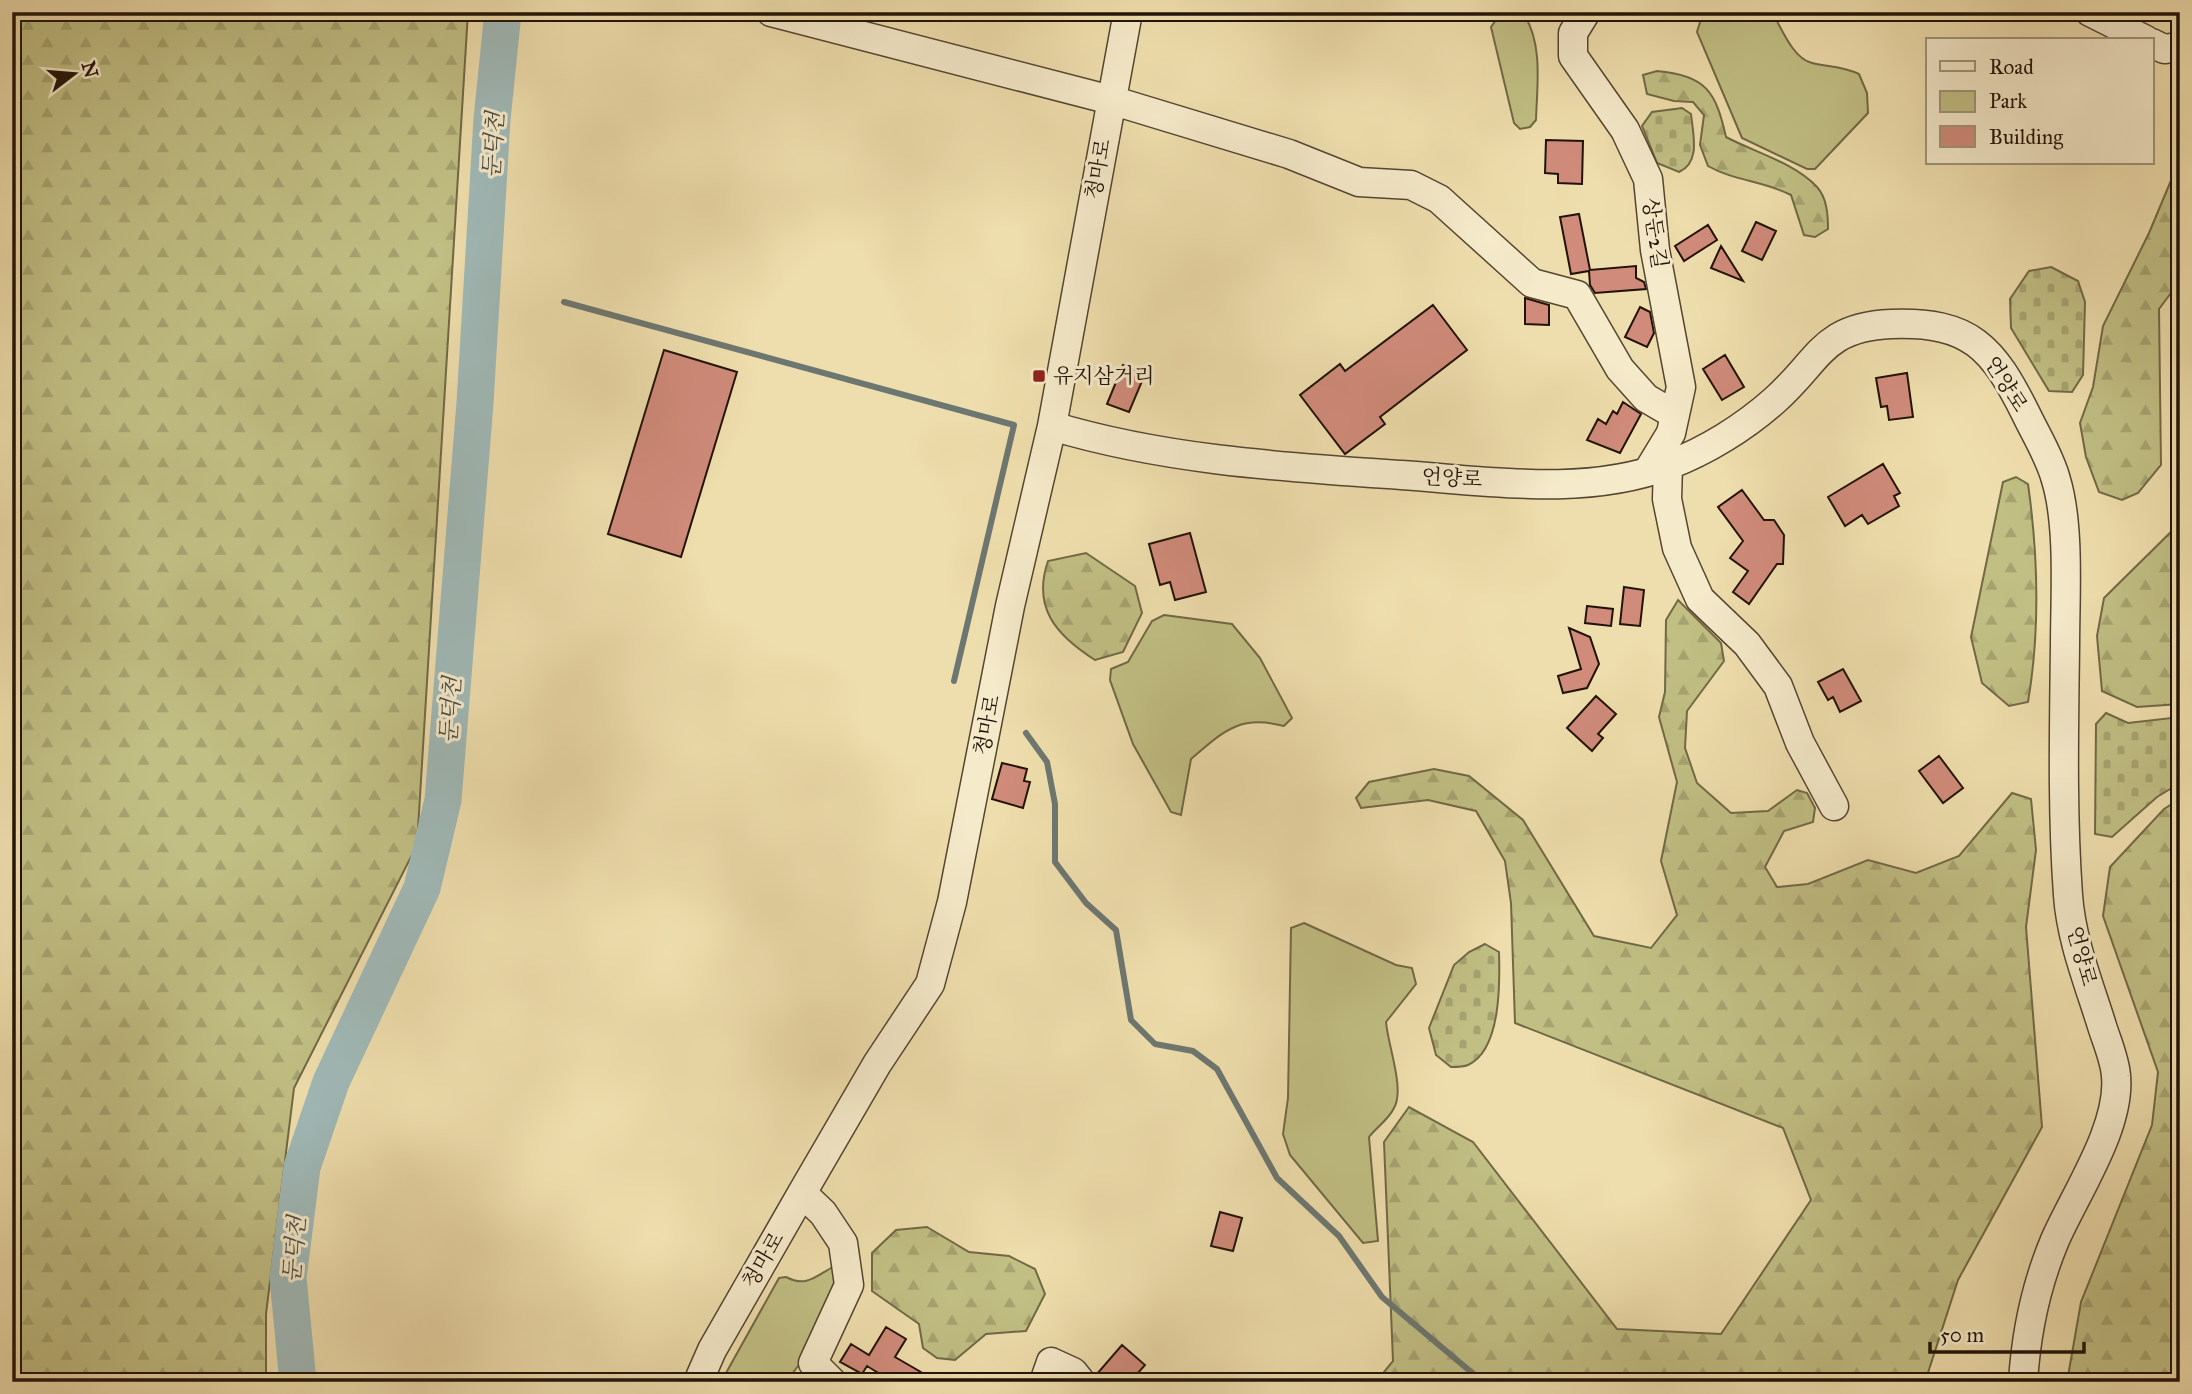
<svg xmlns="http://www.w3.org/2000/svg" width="2192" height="1394" viewBox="0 0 2192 1394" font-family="'IM FELL Great Primer','Noto Serif KR',serif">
<defs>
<pattern id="forest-firs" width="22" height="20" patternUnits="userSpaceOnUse" patternTransform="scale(1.75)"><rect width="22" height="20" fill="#c1bf84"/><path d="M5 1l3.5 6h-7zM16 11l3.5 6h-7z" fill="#a6a370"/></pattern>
<pattern id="cemetery-stones" width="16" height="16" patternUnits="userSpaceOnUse" patternTransform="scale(1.75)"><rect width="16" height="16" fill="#c1bf84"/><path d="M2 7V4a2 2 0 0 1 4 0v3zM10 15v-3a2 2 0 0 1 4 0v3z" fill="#a6a370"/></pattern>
</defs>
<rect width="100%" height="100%" fill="#efdead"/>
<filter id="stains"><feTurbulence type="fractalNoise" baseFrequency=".00286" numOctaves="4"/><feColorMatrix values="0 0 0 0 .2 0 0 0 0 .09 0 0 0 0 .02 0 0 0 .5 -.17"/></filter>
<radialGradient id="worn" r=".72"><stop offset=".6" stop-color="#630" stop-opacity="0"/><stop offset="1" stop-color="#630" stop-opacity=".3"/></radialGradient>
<path fill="#c1bf84" stroke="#716946" stroke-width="2" d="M1713,12h59c9,15 21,47 40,51 17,4 31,3 47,11l8,19 1,20 -53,56h-8l-65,-31 -45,-106 3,-10z
M1517,14l8,2c18,30 12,70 11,104l-6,7 -10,2 -6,-6 -23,-96 5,-7z
M1164,615l68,9 28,34 32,60 -8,8c-45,-12 -61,6 -93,33l-10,56 -10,-3 -38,-68 -23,-64 1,-11 17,-7 24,-41z
M1304,923l92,42 16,3 4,16 -30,38c2,24 19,67 8,86 -5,11 -18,20 -25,29l9,104 -15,2 -73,-88 -7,-21 5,-36 3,-170z
M831,1268h6l3,12 -36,78 -18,24h-65l58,-104 7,-1c19,10 28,1 45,-9z"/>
<path fill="url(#forest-firs)" stroke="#716946" stroke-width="2" d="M12,12h456l-51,833 -123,243 -28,226v68h-254z
M1657,71c49,4 59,21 69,66 28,15 69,26 91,50 10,11 11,28 11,42l-13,8 -11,-2 -13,-40c-27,-14 -57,-14 -83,-29l-8,-21 4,-30 -11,-13 -19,-1 -27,-7 -4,-19z
M2180,159v122l-21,28 2,156 -23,28 -16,7 -23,-8 -13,-35 -6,-34 13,-36 10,-61 46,-93z
M2016,477l12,7c10,71 12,147 0,218l-19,4 -27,-23 -11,-46 32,-155z
M2180,523v181l-43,3 -35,-16 -5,-55 7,-38z
M1086,553l49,33 7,27 -19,39 -28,8c-39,-25 -63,-52 -47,-99z
M1678,600l43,43 3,18 -37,50 -2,37 12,35 34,30 37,-2 29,-21 10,3 8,15 -2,14 -29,9 -19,36 12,20 31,-3 60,-24 48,13 43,-17 53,-63 19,6 5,51 -10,77 16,200 -84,153 -33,102h-549l17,-21 -9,-219 25,-35 64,35 144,187 104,5 90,-134 -28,-72 -268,-105 -4,-120 -6,-42 -29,-50 -48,-11 -67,8 -5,-10 13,-16 65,-13 35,7 54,44 71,116 57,12 26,-33 -16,-54 16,-79 -18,-65 6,-25 1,-72z
M2180,799v583h-113l14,-80 71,-177 6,-53 -55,-156 7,-49 54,-58z
M927,1227l42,25 40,4 26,13 10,25 -19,37 -40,3 -31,26 -18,-2 -14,-10 -4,-24 -47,-33v-38l24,-23z"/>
<path fill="url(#cemetery-stones)" stroke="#716946" stroke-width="2" d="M1682,108l9,6c2,20 10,48 -12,58l-22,-9 -15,-37 10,-14z
M2051,267l27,14 7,21 -2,73 -11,17 -23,-1 -38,-63 -1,-29 19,-28z
M2106,713l22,10 52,-6v66l-23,14 -45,40 -17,-3 1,-110z
M1485,944l14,8c1,31 2,98 -31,113 -5,2 -12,2 -17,2l-15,-12 -7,-27 25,-63 15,-13z"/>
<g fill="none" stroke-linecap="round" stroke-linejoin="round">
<path stroke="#6d7771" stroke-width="6" d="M564,302l450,123 -60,256
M1026,733l21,29 8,42v58l31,41 30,27 15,90 24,24 38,7 24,18 60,109 62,58 43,61 101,85"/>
<path stroke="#a0b9b7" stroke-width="37" d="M298,1382l-10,-104 14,-111 29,-85 91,-194 21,-88 32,-397 17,-284 11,-107"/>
</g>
<path fill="#d08b7b" stroke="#211308" stroke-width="2" d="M1546,140l37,1 -1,43 -24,-1v-9l-13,-1z
M1579,214l11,56 46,-4v12l8,4 2,7 -51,4 -5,-8 -1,-14 -18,3 -11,-57z
M1756,222l20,9 -14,29 -20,-9z
M1708,225l9,15 -33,21 -9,-15z
M1721,246l22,35 -32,-13z
M1525,298l24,7v20l-24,-1z
M1433,305l34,45 -87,67 5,7 -40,30 -45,-59 40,-31 5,7z
M1640,307l10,5 4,21 -7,14 -22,-10z
M664,350l73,22 -56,185 -73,-23z
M1725,355l19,32 -22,13 -19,-31z
M1123,365l22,9 -16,38 -22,-8z
M1907,373l6,44 -24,3 -2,-14 -6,1 -5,-29z
M1623,402l18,12 -21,39 -33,-13 11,-21 8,5 7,-13 4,3z
M1883,464l17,29 -6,3 5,10 -31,18 -6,-9 -17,11 -17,-29z
M1742,490l22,30h10l10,15 -1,29h-6l-28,40 -16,-12 15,-21 -18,-13 13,-17 -25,-34z
M1190,533l16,59 -31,8 -5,-18 -10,3 -11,-41z
M1624,587l20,3 -4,36 -20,-2z
M1587,606l26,3 -2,17 -26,-3z
M1569,628l21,9 9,27 -12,24 -24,5 -5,-17 23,-7z
M1843,669l18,32 -21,11 -7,-15 -5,3 -10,-18z
M1596,696l20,18 -18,20 5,4 -11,13 -25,-23z
M1939,756l24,32 -20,15 -24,-32z
M1002,763l25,6 -3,12 6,1 -7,26 -31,-9z
M1220,1212l22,6 -9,33 -22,-5z
M886,1327l20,12 -11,18 43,25h-45l-26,-16 -5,8 -22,-12 11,-18 18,11z
M1122,1345l23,20 -15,17h-33l-1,-7z"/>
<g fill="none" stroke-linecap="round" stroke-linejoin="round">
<g stroke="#544631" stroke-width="31">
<path id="minor" d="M771,12l340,88 178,54 70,28 52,3 28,14 93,84 45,12 43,74 26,29 29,17
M1586,12l-13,21v23l52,74 23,49 7,71 26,137 -10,46 -23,38
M2090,12l56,28
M2152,43l12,6 16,-2
M1052,426c113,34 231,41 349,49 87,6 184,22 268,-10 37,-14 76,-38 106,-65 45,-40 47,-73 116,-76 80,-3 102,24 135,90 10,21 24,43 30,66 14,46 9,117 9,166 -1,83 -3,166 3,249 3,45 21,89 34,131 5,16 13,34 14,50 5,51 -41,118 -61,164 -19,45 -29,94 -32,142
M1668,465l-1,34 10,49 23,51 47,45 31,42 22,57 34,63
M802,1193l21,20 20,30 6,42 -36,78 19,19
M698,1382l14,-32 90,-157 75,-129 53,-80 22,-82 58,-296 42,-180 76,-414
M1044,1382l7,-20 22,10 8,10"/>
</g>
<use href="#minor" stroke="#f5eaca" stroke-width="28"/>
</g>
<rect fill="#8f2418" stroke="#f5eaca" stroke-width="2.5" x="1032" y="369" width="14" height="14" rx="3.5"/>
<g text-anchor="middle" stroke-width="6" stroke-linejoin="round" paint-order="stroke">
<g font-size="21" fill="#211308" stroke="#f5eaca">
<text transform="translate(1098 169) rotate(-80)" y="7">청마로</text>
<text transform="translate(1655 233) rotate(82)" y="7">상둔2길</text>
<text transform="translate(2006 384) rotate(58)" y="7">언양로</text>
<text transform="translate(1452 478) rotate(3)" y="7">언양로</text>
<text transform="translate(987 725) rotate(-79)" y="7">청마로</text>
<text transform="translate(2082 956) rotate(75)" y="7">언양로</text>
<text transform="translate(763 1260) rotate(-60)" y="7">청마로</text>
</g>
<g font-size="21" fill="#211308" stroke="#f5eaca" text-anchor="start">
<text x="1053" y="383">유지삼거리</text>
</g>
<g font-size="23" font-style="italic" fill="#4d4d45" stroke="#f5eaca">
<text transform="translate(493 145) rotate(-86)" y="8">둔덕천</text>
<text transform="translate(450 710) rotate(-86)" y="8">둔덕천</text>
<text transform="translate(294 1249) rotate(-85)" y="8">둔덕천</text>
</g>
</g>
<rect width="2192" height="1394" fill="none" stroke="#efdead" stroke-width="42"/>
<rect x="14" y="14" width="2164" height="1366" fill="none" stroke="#211308" stroke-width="3.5"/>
<rect x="21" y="21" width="2150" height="1352" fill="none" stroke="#211308" stroke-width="2"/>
<rect x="1926" y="38" width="228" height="126" fill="#f5eaca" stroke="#a0947c" stroke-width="2"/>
<rect x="1940" y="61" width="35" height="10" fill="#f5eaca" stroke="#a0947c" stroke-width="2"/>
<text x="1989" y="74" font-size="21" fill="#211308">Road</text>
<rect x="1940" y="91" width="35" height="21" fill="#c1bf84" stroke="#a0947c" stroke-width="2"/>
<text x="1989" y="108" font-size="21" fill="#211308">Park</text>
<rect x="1940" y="126" width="35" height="21" fill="#d08b7b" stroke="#a0947c" stroke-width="2"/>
<text x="1989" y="144" font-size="21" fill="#211308">Building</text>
<g transform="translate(74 74) rotate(74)" stroke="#f5eaca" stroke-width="5" paint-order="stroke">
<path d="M0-5L12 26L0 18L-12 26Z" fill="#211308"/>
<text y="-10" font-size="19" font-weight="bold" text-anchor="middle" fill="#211308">N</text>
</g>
<path d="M1930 1342v10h154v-10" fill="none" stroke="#211308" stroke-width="3.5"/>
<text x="1940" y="1342" font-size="21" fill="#211308" stroke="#f5eaca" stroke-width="5" paint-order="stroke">50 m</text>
<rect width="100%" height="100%" filter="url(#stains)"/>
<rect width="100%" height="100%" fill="url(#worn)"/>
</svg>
